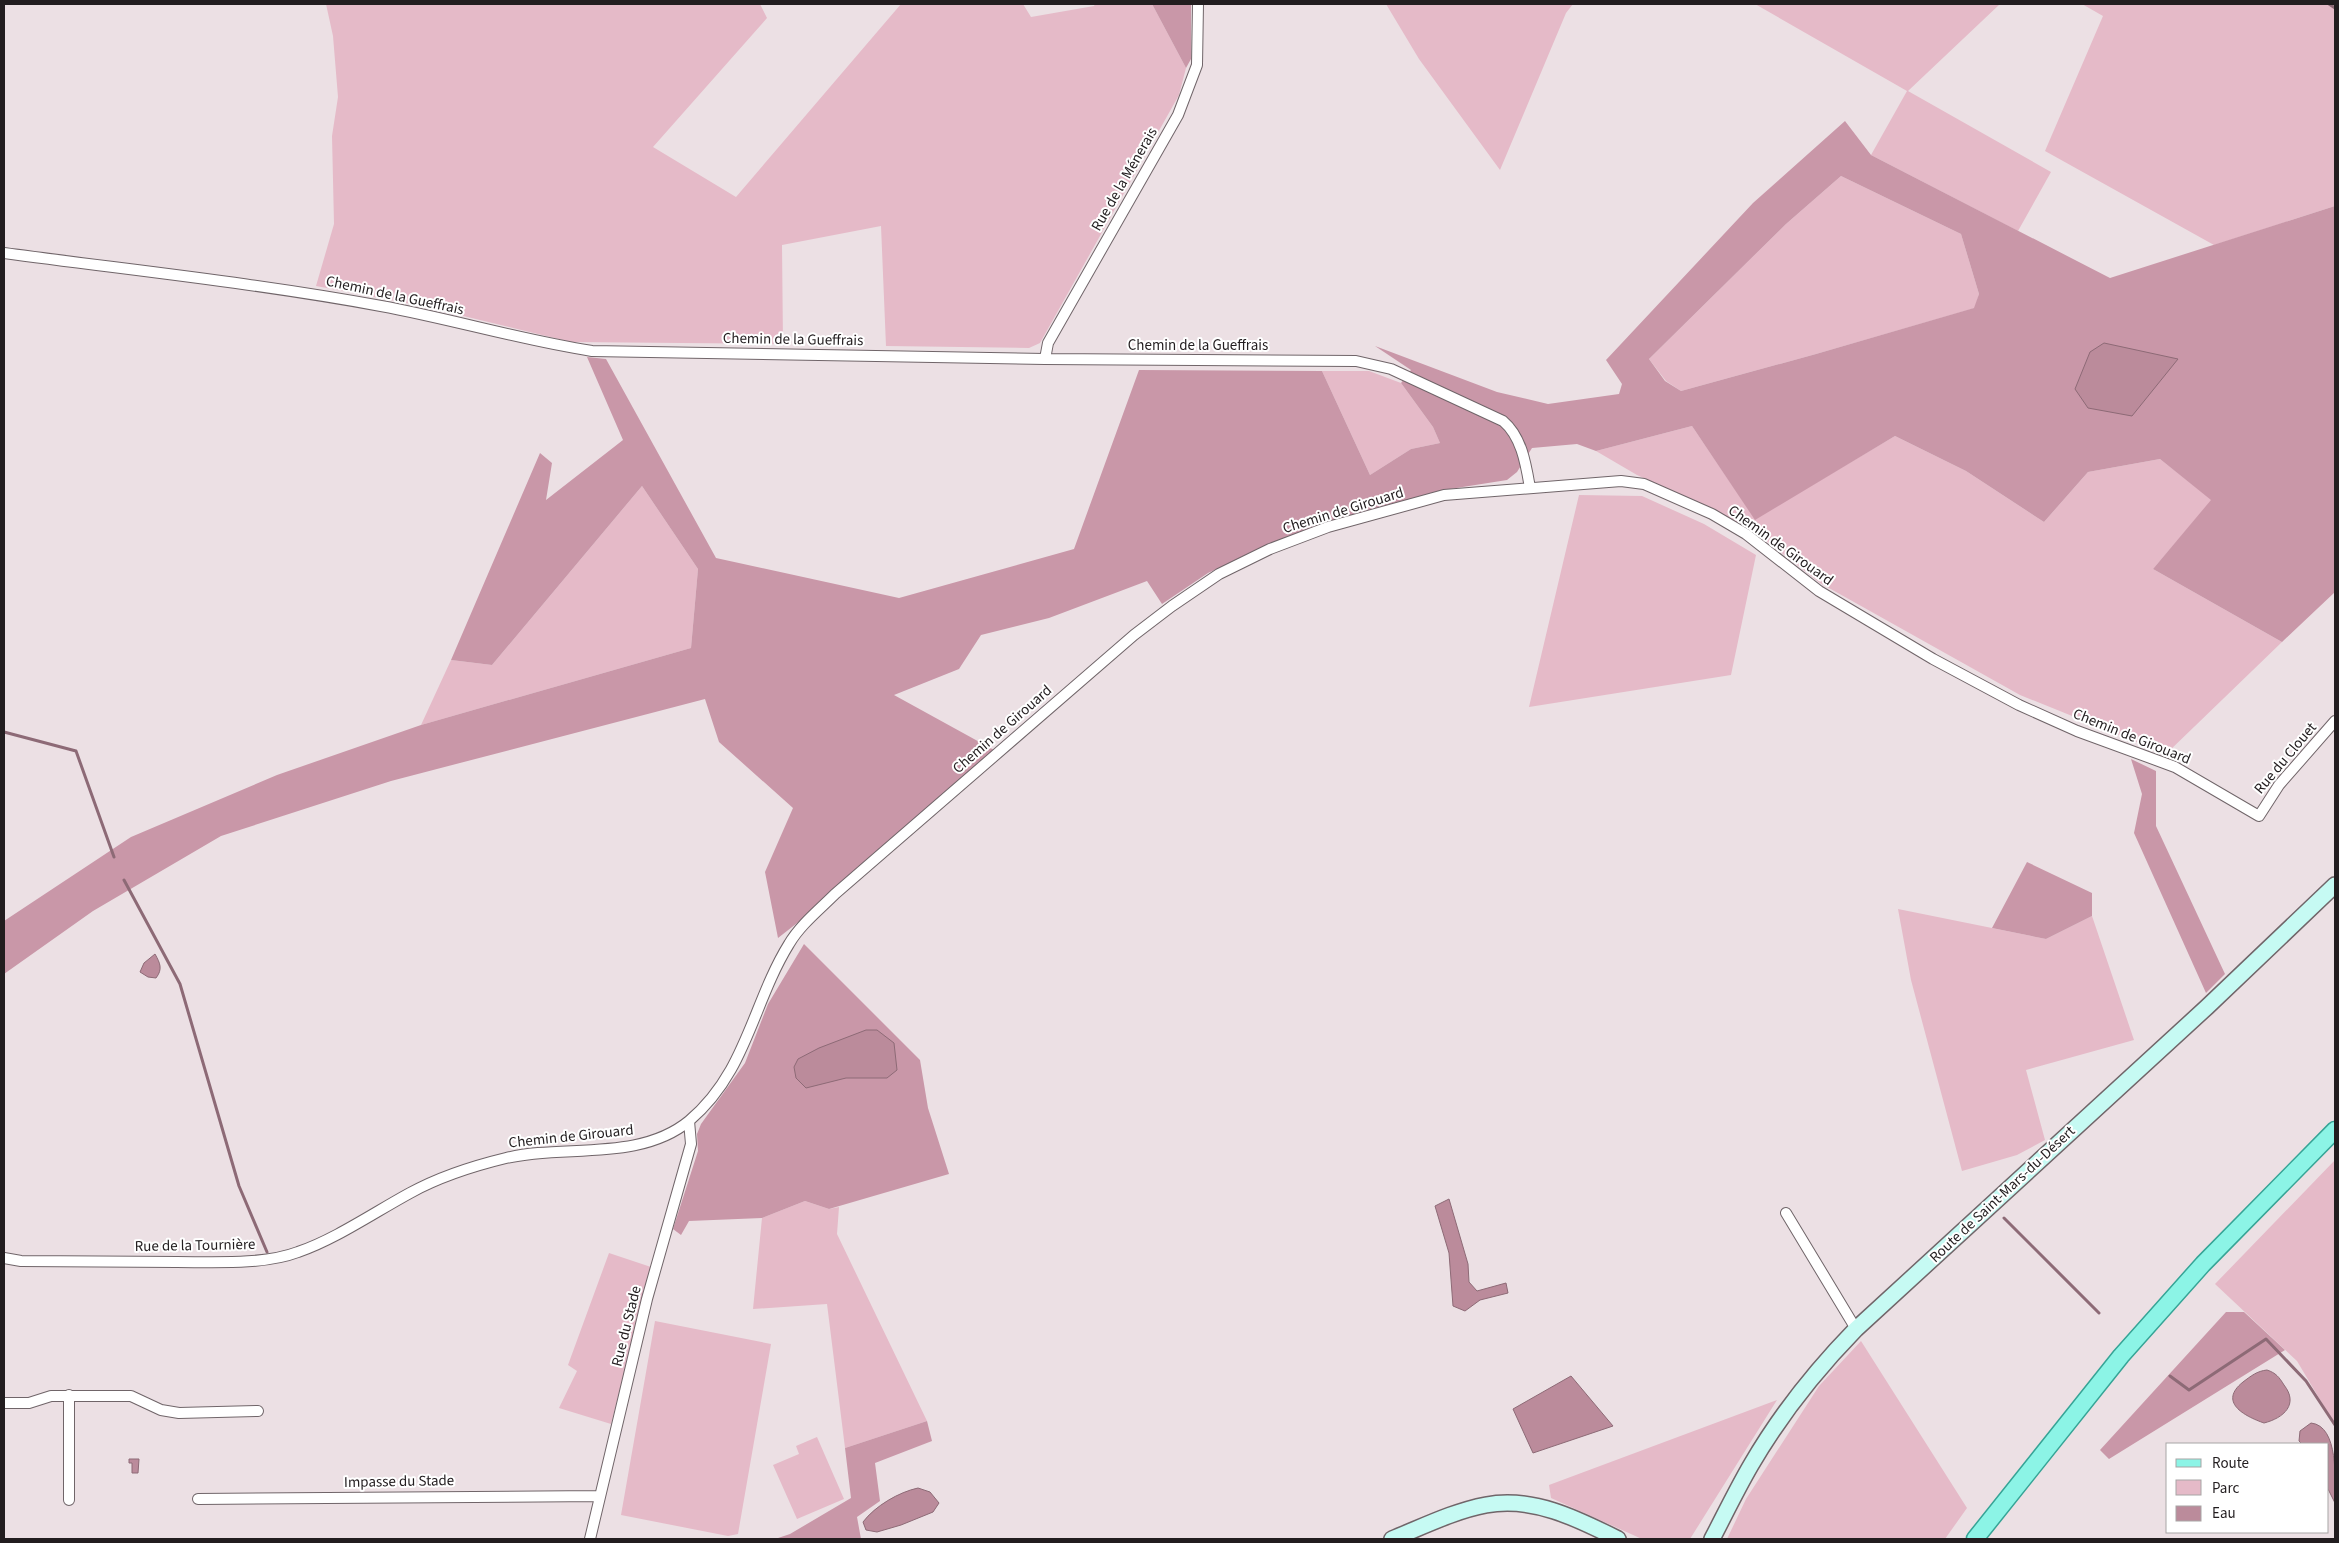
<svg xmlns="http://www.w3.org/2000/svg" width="2339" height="1543" viewBox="0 0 2339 1543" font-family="'Source Sans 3',sans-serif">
<rect width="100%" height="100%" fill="#ece0e4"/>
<path fill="#e5bac8" d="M326,4h434l7,14 -114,129 83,50 165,-193h122l8,13 63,-11 1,-2h57l34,64 -7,27 -139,248 -11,5 -143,-2 -5,-120 -99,19 1,99 -212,-2 -149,-36 -106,-20 18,-62 -2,-88 6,-39 -5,-61z
M1386,4h187l-7,9 -66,157 -81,-111z
M1755,4h245l-92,87 143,81 -33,59 -147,-76 36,-64z
M2082,4h250l3,2v200l-121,39 -169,-94 58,-135z
M1841,176l120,58 18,60 -4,14 -159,46 -135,37 -15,-10 -17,-22 137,-135z
M1322,371h47l32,12 32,44 7,16 -29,6 -41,26z
M1692,426l63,93 140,-83 71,35 78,51 44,-50 72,-13 52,41 -59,69 129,73 -116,112 -146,-59 -200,-112 -70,-55 -113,-53 -41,-24z
M642,486l56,83 -7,79 -270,77 30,-65 41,5z
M1579,495l63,1 62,28 52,31 -25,120 -202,32z
M1898,909l148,30 46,-23 42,124 -108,30 19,70 -28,15 -55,16 -51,-191z
M2335,1160v265l-38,-64 -82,-77z
M805,1201l24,8 10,-2 -2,27 90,187 -82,27 -18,-144 -74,5 9,-91z
M609,1253l42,14 -40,157 -52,-16 18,-37 -9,-6z
M655,1321l116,23 -33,190 -10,2 -107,-21z
M1861,1341l106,167 -22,31h-218l19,-40 73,-113z
M1777,1400l-87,139h-48l-91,-41 -2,-13z
M817,1437l27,62 -47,20 -24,-54 26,-11 -3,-8z"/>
<path fill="#c997a8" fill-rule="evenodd" d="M1152,4h39v55l-5,9z
M1845,121l26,34 239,123 225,-72v386l-53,50 -129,-73 58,-69 -51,-41 -72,13 -44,50 -78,-51 -71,-35 -140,84 -63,-94 -96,25 -19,-7 -45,4 -15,24 -10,8 -57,9 -90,23 -109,41 -43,20 -46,31 -15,-23 -98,37 -68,17 -22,34 -65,26 100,55 -193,170 -23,18 -13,-66 28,-64 -74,-66 -14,-43 -314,82 -170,55 -128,75 -89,63v-53l127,-84 146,-62 144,-50 270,-77 7,-79 -56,-83 -150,179 -41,-5 89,-207 12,10 -6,37 77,-60 -36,-83 19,2 110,199 183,40 175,-49 65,-179 183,1 48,104 41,-26 29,-6 -7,-16 -32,-44 10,-13 -36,-24 122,46 51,12 71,-10 3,-10 -16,-24 147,-157zM1841,176l120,58 18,60 -5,14 -158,46 -135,37 -16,-10 -16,-22 137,-135z
M2131,759l25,12v55l69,148 -19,19 -72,-160 8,-39z
M2027,862l65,31v23l-46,23 -54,-11z
M804,944l116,116 8,48 21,66 -120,35 -24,-8 -43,17 -73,3 -8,14 -8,-6 25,-78 -1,-17 4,-10 44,-61 23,-59z
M2226,1312h18l41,38 -176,109 -9,-9z
M927,1421l5,20 -57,22 5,38 -23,16 4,22h-86l15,-5 61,-36 -6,-50z"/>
<path fill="#bb8b9b" stroke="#8d6a76" d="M2104,343l74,16 -46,57 -44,-8 -13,-19 15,-37z
M155,954c5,9 8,15 1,24l-8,-1 -8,-5 4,-9z
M866,1030h11l17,13 3,27 -10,8h-41l-40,10 -10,-10 -2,-11 4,-8 21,-11z
M1449,1199l19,65 1,18 8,9 29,-8 2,10 -28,7 -15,11 -12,-5 -4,-53 -14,-47z
M2267,1370c9,3 12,7 17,15 15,19 0,33 -20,38 -20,-7 -46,-21 -21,-41 8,-6 14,-11 24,-12z
M1571,1376l42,50 -80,27 -20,-44z
M2311,1423c28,3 24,57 24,80l-7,-14v-45h-26l-3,-3 1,-10z
M129,1459h10l-1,14h-6v-10h-3z
M918,1488l12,4 9,11 -6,9 -32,13 -24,7 -11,-2 -3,-8c12,-16 36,-30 55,-34z"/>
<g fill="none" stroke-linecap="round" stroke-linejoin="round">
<path stroke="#8d6a76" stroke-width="3" d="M2329,4l6,4
M4,732l72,19 38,106
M124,880l56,104 59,202 28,66
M2004,1218l95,95
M2170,1376l19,14 77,-51 40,42 29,44"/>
<g stroke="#706569" stroke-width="12">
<path id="minor" d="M4,253c126,17 252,30 377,53 71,13 140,34 211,45l453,8 311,2 35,8 112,52c19,16 23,44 27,67
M1045,359l3,-16 130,-228 19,-50 1,-61
M1786,1213l70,116
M4,1258l17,3c52,0 104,1 156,1 36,0 87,3 121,-10 36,-12 77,-40 112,-59 29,-16 63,-27 96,-35 58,-14 133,4 183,-37 58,-49 63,-117 100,-177 11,-19 30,-34 46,-50l299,-259 38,-29 47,-32 51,-25 58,-22 116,-32 177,-14 23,3 68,30 34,20 73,57 114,68 86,46 58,26 98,36 84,49 20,-31 56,-64
M69,1395v105
M4,1403h25l22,-7h80l30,14 18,3 79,-2
M198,1499l402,-3
M590,1539l57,-240 44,-155 -2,-23"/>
</g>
<g stroke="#706569" stroke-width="18">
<path id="secondary" d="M1392,1539c30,-12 62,-28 94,-34 47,-9 92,14 132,34
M1712,1539c13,-25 25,-50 39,-74 29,-50 65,-95 105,-136l351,-322 128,-122"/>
</g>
<g stroke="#36a496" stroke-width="19">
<path id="primary" d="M1975,1539l146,-183 82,-92 132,-134"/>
</g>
<use href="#minor" stroke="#fff" stroke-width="10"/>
<use href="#secondary" stroke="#c6faf3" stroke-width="15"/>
<use href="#primary" stroke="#8cf4e6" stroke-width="16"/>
</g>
<g text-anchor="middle" stroke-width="4" stroke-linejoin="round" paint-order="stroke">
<g font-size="15" fill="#221d1f" stroke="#fff">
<text transform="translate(1124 179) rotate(-60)" y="5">Rue de la Ménerais</text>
<text transform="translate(395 295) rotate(12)" y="5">Chemin de la Gueffrais</text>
<text transform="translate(793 339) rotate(1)" y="5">Chemin de la Gueffrais</text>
<text x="1198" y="350">Chemin de la Gueffrais</text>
<text transform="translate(1343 510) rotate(-17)" y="5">Chemin de Girouard</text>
<text transform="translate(1781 545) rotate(36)" y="5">Chemin de Girouard</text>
<text transform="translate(1002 729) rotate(-41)" y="5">Chemin de Girouard</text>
<text transform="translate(2132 736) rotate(22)" y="5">Chemin de Girouard</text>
<text transform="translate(2285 758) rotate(-50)" y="5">Rue du Clouet</text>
<text transform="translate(571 1136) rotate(-6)" y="5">Chemin de Girouard</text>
<text transform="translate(2002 1194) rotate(-43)" y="5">Route de Saint-Mars-du-Désert</text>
<text transform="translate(195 1245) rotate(-1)" y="5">Rue de la Tournière</text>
<text transform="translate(626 1326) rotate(-76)" y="5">Rue du Stade</text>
<text transform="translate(399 1481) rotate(-1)" y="5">Impasse du Stade</text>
</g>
</g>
<rect width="2339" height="1543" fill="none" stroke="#221d1f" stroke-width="10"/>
<rect x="2166" y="1443" width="162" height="90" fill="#ffffff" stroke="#a7a5a5"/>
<rect x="2176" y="1459" width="25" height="8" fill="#8cf4e6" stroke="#a7a5a5"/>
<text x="2212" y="1468" font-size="15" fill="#221d1f">Route</text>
<rect x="2176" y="1480" width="25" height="15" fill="#e5bac8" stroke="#a7a5a5"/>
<text x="2212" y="1493" font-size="15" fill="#221d1f">Parc</text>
<rect x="2176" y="1506" width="25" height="15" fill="#bb8b9b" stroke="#a7a5a5"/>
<text x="2212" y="1518" font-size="15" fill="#221d1f">Eau</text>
</svg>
